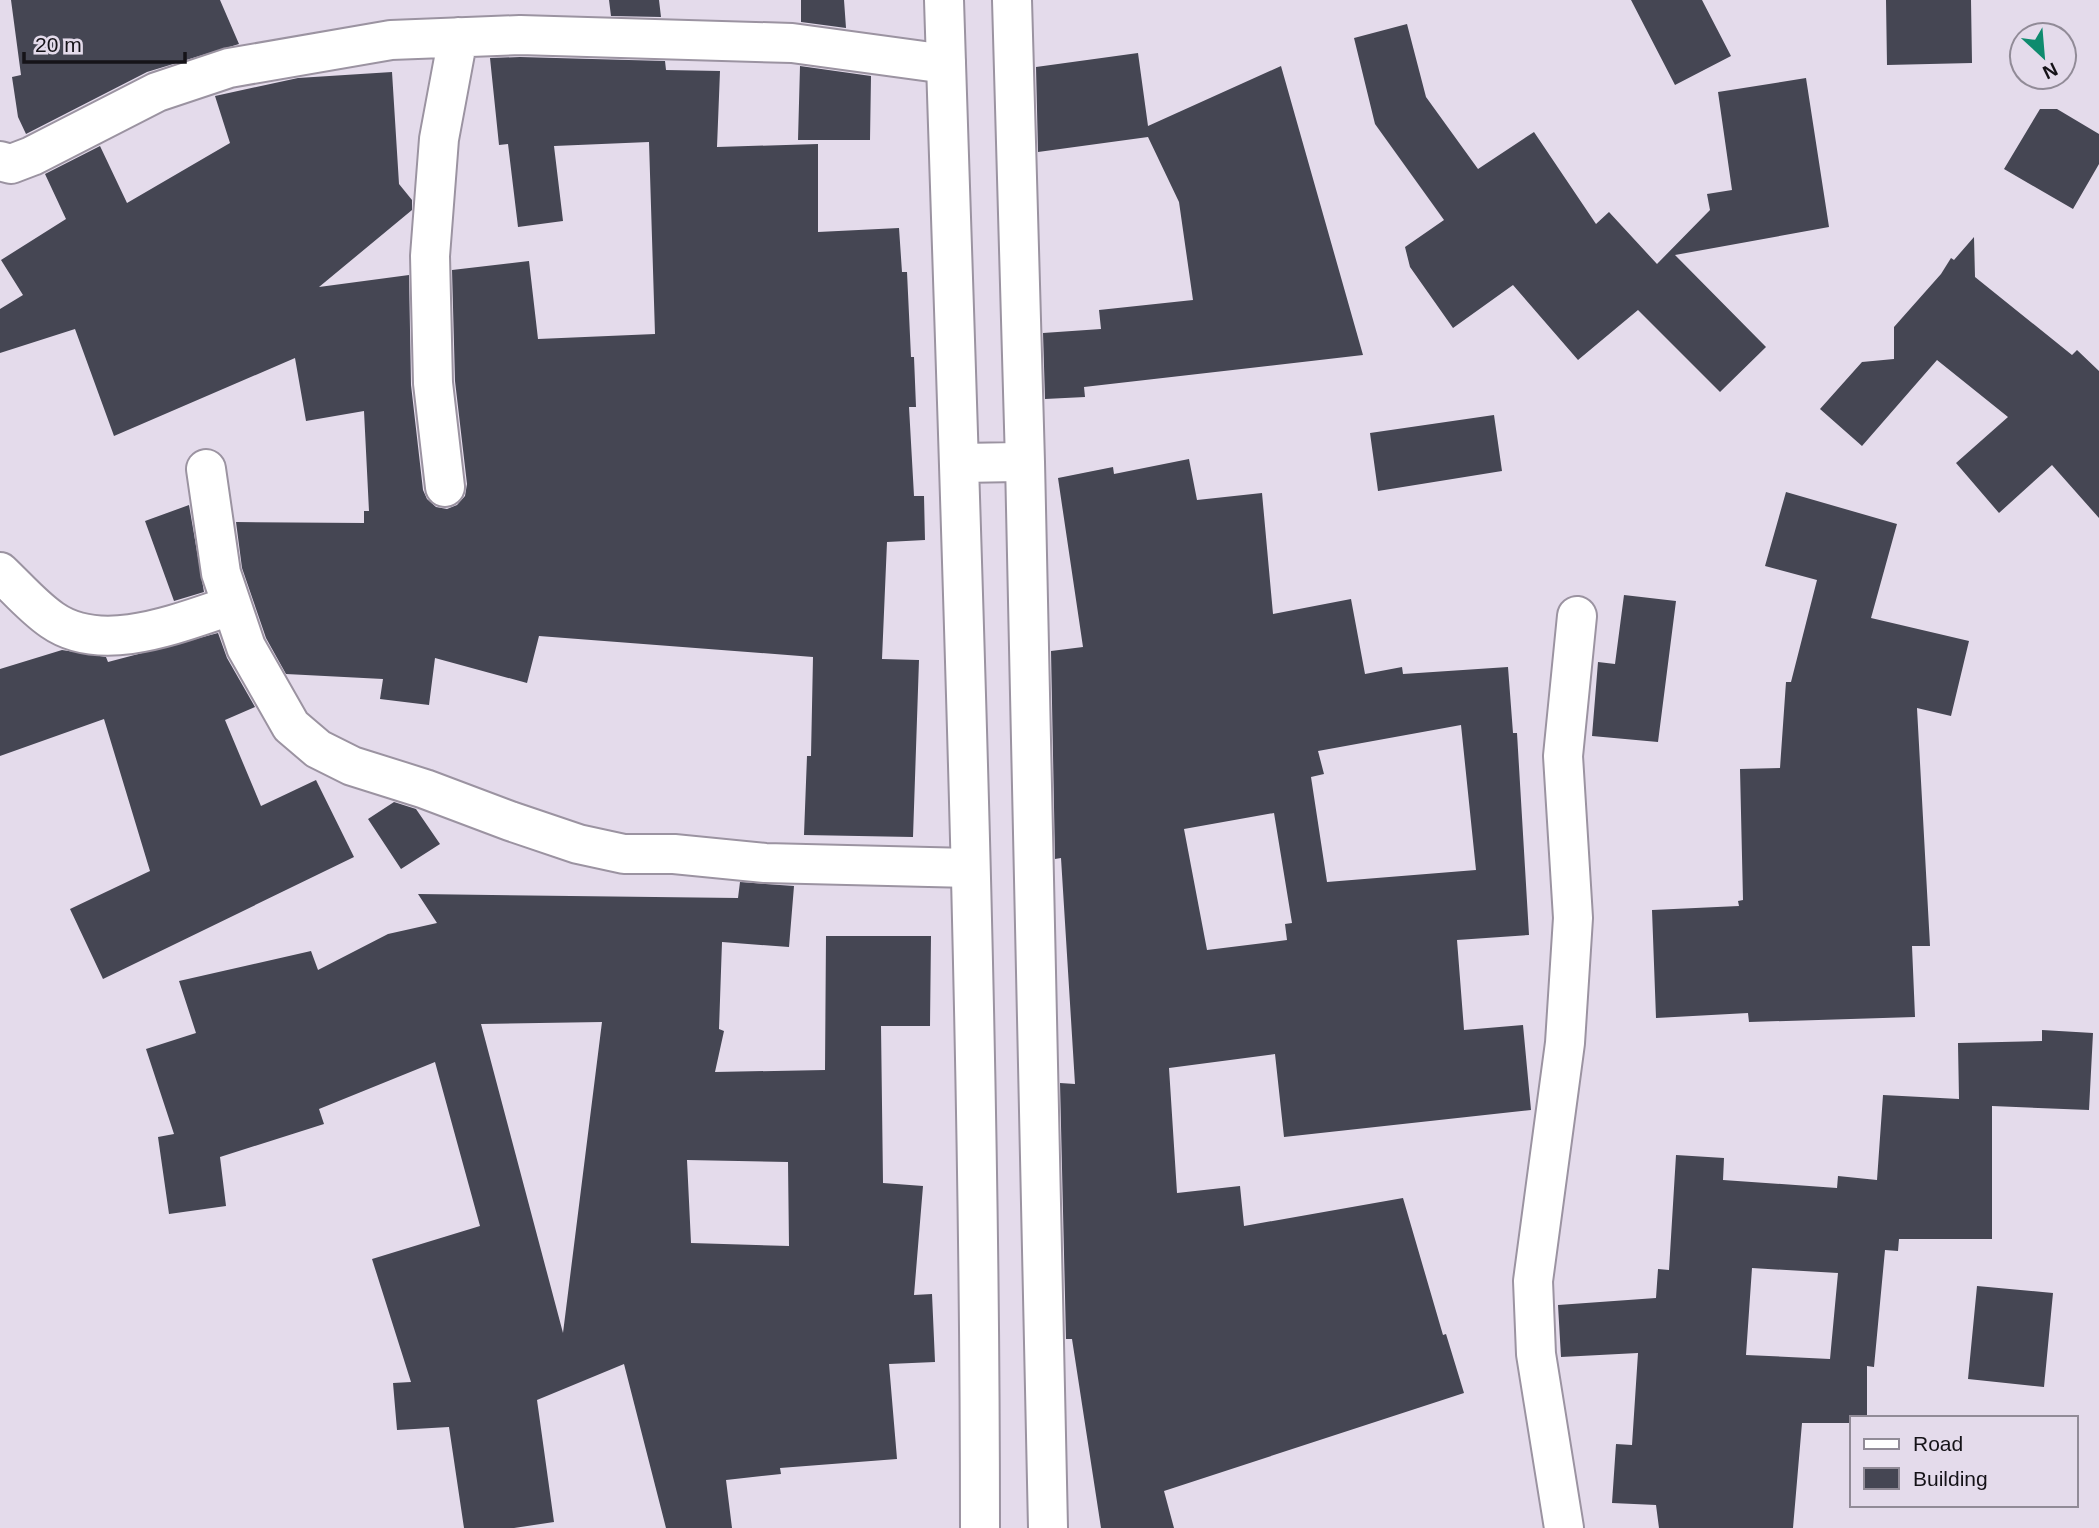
<svg xmlns="http://www.w3.org/2000/svg" width="2099" height="1528" viewBox="0 0 2099 1528" font-family="Helvetica,sans-serif">
<rect width="100%" height="100%" fill="#e4dbeb"/>
<path fill="#454653" fill-rule="evenodd" d="M11,0h209l19,44 -92,28 -121,62 -8,-17 -6,-40 9,-2z
M609,0h50l2,17 -50,-1z
M801,0h43l2,28 -45,-6z
M1631,0h71l29,56 -56,29z
M1886,0h85l1,63 -85,2z
M1407,24l19,73 52,72 56,-37 62,92 13,-12 48,52 53,-54 -3,-16 25,-4 -14,-98 88,-14 23,149 -154,28 91,92 -46,45 -82,-82 -60,50 -65,-75 -60,43 -43,-61 -5,-20 39,-27 -69,-96 -21,-86z
M1138,53l10,73 133,-60 82,289 -279,32 1,10 -40,2 -2,-66 58,-4 -2,-19 94,-10 -14,-98 -31,-65 -110,15 -2,-85z
M520,57l145,4 1,9 54,1 -3,76 101,-3v88l81,-4 3,44h5l4,85h3l2,50h-7l5,89h10l1,44 -38,2 -5,117 37,1 -6,177 -109,-2 3,-79h4l2,-99 -274,-21 -12,47 -92,-25 -6,47 -49,-6 3,-20 -97,-5 -20,-36 -24,-70 -6,-46 128,1v-12h5l-5,-100 -58,10 -11,-63 -181,78 -39,-107 -75,24v-44l23,-14 -22,-35 65,-41 -21,-45 55,-28 27,57 103,-60 -15,-47 83,-18 94,-6 7,112 13,16v10l-93,77 90,-12 2,110 12,105 4,9 9,8 11,2 10,-4 8,-9 2,-12 -12,-103 -3,-111 77,-9 9,78 117,-5 -6,-192 -95,4 9,75 -45,6 -10,-83 -9,1 -9,-87z
M800,66l71,10 -1,64h-72z
M2040,109h17l42,25v30l-26,45 -69,-40z
M1974,237l1,40 97,78 5,-5 22,21v147l-47,-53 -53,48 -43,-50 52,-46 -71,-57 -75,86 -42,-37 42,-47 32,-3v-32l47,-53 10,-16 3,2z
M1494,415l8,56 -124,20 -8,-58z
M1189,459l8,41 65,-7 11,121 78,-15 14,75 37,-7 1,7 105,-7 5,66h4l12,202 -72,5 7,90 59,-5 8,85 -247,27 -9,-83 -106,14 8,125 63,-7 4,40 159,-28 40,137 3,-1 18,59 -300,98 10,37h-73l-29,-189h-6l-6,-256 15,1 -14,-226 -6,1 -4,-208 32,-4 -25,-169 55,-11 1,7zM1461,725l15,145 -149,12 -16,-105 13,-3 -6,-23zM1274,813l18,110 -7,1 2,16 -80,10 -23,-121z
M1786,492l111,32 -26,94 98,23 -18,75 -34,-8 13,238h-18l3,71 -166,5 -1,-9 -92,5 -4,-108 87,-4 -1,-5 5,-1 -3,-131 40,-1 6,-86h5l26,-102 -52,-14z
M189,505l15,87 -30,9 -29,-80z
M1624,595l52,6 -18,141 -66,-6 6,-74 17,2z
M218,633l9,25 28,49 -30,13 36,86 55,-26 38,77 -251,122 -33,-70 80,-38 -46,-152 -104,37v-87l62,-19 44,7 2,5z
M394,802l22,7 24,35 -39,25 -33,-50z
M740,882l54,4 -5,61 -67,-5 -3,87 5,2 -9,41 110,-2 1,-134h105l-1,90h-49l2,157 40,3 -9,109 18,-1 3,68 -46,2 8,95 -117,9 1,6 -55,6 6,48h-66l-42,-164 -87,36 17,122 -40,6h-50l-15,-101 -52,3 -4,-47 18,-1 -39,-123 108,-33 -45,-164 -116,47 5,15 -104,33 6,49 -57,8 -11,-77 16,-3 -28,-85 50,-16 -17,-52 132,-30 7,19 70,-36 49,-11 -19,-29 320,4zM602,1022l-39,311 -82,-309zM687,1160l101,2 1,84 -98,-3z
M2042,1030l51,3 -4,77 -97,-4v133h-93l-1,12 -13,-1 -11,117 -7,-1v52h-15v5h-50l-9,105h-134l-3,-23 -44,-2 4,-59 16,1 6,-92 -77,4 -3,-52 98,-7 2,-29 11,1 7,-115 48,3 -1,22 114,8 1,-12 39,4 6,-85 76,4 -1,-56 84,-2zM1752,1268l86,5 -8,86 -84,-4z
M1977,1286l76,7 -9,94 -76,-8z"/>
<g fill="none" stroke-linecap="round" stroke-linejoin="round">
<g stroke="#9b93a1" stroke-width="42">
<path id="minor" d="M0,161l11,3 21,-8 125,-64 72,-24 162,-28 129,-5 272,8 154,21
M206,469l15,104 25,74 45,79 27,23 34,17 73,23 85,32 68,23 46,10h50l91,9 205,5
M445,487l-12,-104 -3,-127 9,-117 19,-102
M0,572c17,16 33,35 52,48 50,35 126,3 178,-14
M1564,1528l-28,-174 -3,-73 32,-238 8,-125 -10,-162 14,-140"/>
</g>
<g stroke="#9b93a1" stroke-width="42">
<path id="highway" d="M944,0c16,509 36,1018 36,1528
M1012,0l13,462 23,1066
M961,463l64,-1"/>
</g>
<use href="#minor" stroke="#fff" stroke-width="38"/>
<use href="#highway" stroke="#fff" stroke-width="38"/>
</g>
<rect x="1850" y="1416" width="228" height="91" fill="#e4dbeb" stroke="#918b97" stroke-width="2"/>
<rect x="1864" y="1439" width="35" height="10" fill="#ffffff" stroke="#918b97" stroke-width="2"/>
<text x="1913" y="1451" font-size="21" fill="#151318">Road</text>
<rect x="1864" y="1468" width="35" height="21" fill="#454653" stroke="#918b97" stroke-width="2"/>
<text x="1913" y="1486" font-size="21" fill="#151318">Building</text>
<g transform="translate(2043 56) rotate(154)"><circle r="33" fill="#e4dbeb" stroke="#918b97" stroke-width="2"/>
<path d="M0-5L12 26L0 18L-12 26Z" fill="#0e8b6e"/>
<text y="-10" font-size="19" font-weight="bold" text-anchor="middle" fill="#151318">N</text>
</g>
<path d="M24 52v10h161v-10" fill="none" stroke="#151318" stroke-width="3.5"/>
<text x="35" y="52" font-size="21" fill="#151318" stroke="#e4dbeb" stroke-width="5" paint-order="stroke">20 m</text>
</svg>
